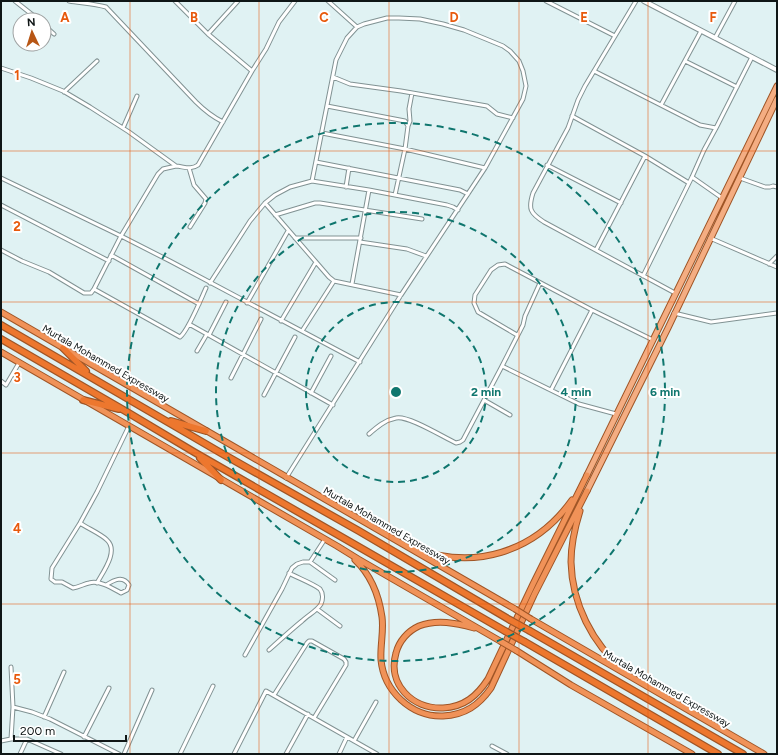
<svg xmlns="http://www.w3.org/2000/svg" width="778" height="755" viewBox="0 0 778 755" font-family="Figtree,sans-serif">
<rect width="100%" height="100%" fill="#e0f2f3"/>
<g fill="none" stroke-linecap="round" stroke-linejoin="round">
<g stroke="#819293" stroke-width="5">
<path id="minor" d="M15,1l24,19
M69,1c12,2 25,3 37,6l90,95c8,8 17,15 27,20
M175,1l33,33 44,37 -54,94c-7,5 -13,2 -22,1
M328,1l29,26
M546,1l69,35
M636,1l-51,85 -7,14 -10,28 -35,65c-5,16 -3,20 11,29l131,71
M44,25l10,9
M208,34l30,-33
M715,38l20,-37
M685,61l52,26
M1,68l30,10 32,13 27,16 39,25 47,34 -13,3 -5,5 -37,62 -27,53 -3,4h-7l-35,-21 -27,-11 -21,-11
M252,71l14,-22 13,-27 16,-21
M594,71l106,54 16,3
M333,77l17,7 51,7 86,15 10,8 16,4
M64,92l33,-31
M661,105l40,-74
M327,106l78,15 3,5 -3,23 -10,46
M572,116l73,40 44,27
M408,126l2,-5 -1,-12 3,-16
M123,128l14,-32
M322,133l83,16 80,19
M316,162l144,28 8,4
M547,165l74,38
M189,168l5,17 12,14 -1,4 -15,24
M692,177l30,21
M1,178l120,58 49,25 190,101
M740,178l25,9h5l3,-1 4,1
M346,187l3,-19
M265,203l51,59 13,15 5,4 67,14
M1,205l108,56
M275,215l40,-12h5l102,16
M295,238h66
M710,238l67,29
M360,242l47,7 19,7
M596,250l49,-94
M111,255l88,49
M769,264l8,-8
M643,276l49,-99 12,-27 12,-22 36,-71
M210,283l40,-62 15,-18 10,-8 15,-8 22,-6 57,9 78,15 6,2 5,3
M352,284l17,-94
M94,289l86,48c8,-6 21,-38 26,-49
M247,303l41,-72
M674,313l37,9 66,-9
M281,321l35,-59
M189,324l144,81
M302,331l32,-50
M209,335l17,-33
M517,335l-39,-23 -4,-9 1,-8 16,-25 7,-5 7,-1 87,46 61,30
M197,351l10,-17
M502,366l77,38 37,10
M231,378l30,-59
M1,381l5,4
M6,385l13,-22
M551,390l41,-80
M311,393l20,-37
M264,395l31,-58
M484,400l26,15
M369,434c8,-7 16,-14 27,-16 12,-3 47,19 60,25l4,-1 3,-2 38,-72 22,-43 2,-9 15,-33
M286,478l115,-183 84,-127 38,-69 3,-13 -3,-15 -4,-10 -9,-10 -7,-5 -39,-16 -21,-6 -23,-5 -21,-1h-12l-23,6 -7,3 -10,11 -11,22 -24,121
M80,523c7,5 21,11 27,17 12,11 -4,32 -10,43
M310,562l25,18
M106,585c8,-5 17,-10 23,0l-2,5 -6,3c-9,-5 -21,-13 -32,-10 -5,1 -10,4 -16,5l-11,-6h-7l-4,-3 1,-11 28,-45 17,-31 32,-66
M317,609l23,17
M269,650c11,-10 22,-20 33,-29 6,-6 15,-10 19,-17 2,-5 2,-11 -1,-15 -6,-5 -24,-12 -31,-16
M245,655l37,-66 10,-21 5,-4 6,-2h7l15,-23
M11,667l2,40 -2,32
M274,695l33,-52 2,-2h3l32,18 2,3v3l-32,53
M13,707l19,5 18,7 69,35
M44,717l20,-45
M84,737l25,-49
M1,741l10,-2h16l34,15
M354,741l22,-39
M492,746l15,8
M20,754l7,-15
M124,754l28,-64
M180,754l33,-68
M234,754l32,-63 111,63
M286,754l22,-40
M339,754l8,-17"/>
</g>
<g stroke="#819293" stroke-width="6">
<path id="tertiary" d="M644,1l133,69"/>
</g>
<g stroke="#9f5526" stroke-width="7">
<path id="primary" d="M587,475l190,-389
M587,491l81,-163 109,-229"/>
</g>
<g stroke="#9f5526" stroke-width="7">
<path id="trunk" d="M1,312l514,297
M1,352l336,194 21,13 142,82
M580,511c-5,16 -9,33 -9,51 1,41 21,82 53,108
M413,547c60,25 122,5 159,-47
M355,560c16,15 24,36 27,57 2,14 -2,29 -1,43 3,31 30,57 62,56 22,-1 36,-11 48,-28l43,-93 53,-104
M531,619l233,135
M474,628c-18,-5 -37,-9 -55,-2 -11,5 -20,15 -23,27 -9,31 16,56 47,55 21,-1 34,-12 45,-29l45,-95 54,-109
M517,651l54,34 121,69"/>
</g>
<g stroke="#9f5526" stroke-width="8">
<path id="motorway" d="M1,325l220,128 138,78 151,89
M1,339l126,73 67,40 311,179
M63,348l23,23
M83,400l36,9
M171,421l35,10
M200,458l21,22
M530,631l213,123
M525,642l193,112"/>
</g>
<use href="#minor" stroke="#fff" stroke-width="3"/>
<use href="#tertiary" stroke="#fff" stroke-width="4"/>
<use href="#primary" stroke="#f4ad82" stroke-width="5"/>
<use href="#trunk" stroke="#f09258" stroke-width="5"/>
<use href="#motorway" stroke="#ed772e" stroke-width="5.5"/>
<g stroke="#9f5526" stroke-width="7" stroke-linecap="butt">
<path id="trunk-bridge" d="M515,609l16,10
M500,641l17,10"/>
</g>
<g stroke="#9f5526" stroke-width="8" stroke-linecap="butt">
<path id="motorway-bridge" d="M510,620l20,11
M505,631l20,11"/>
</g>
<use href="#trunk-bridge" stroke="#f09258" stroke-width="5"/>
<use href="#motorway-bridge" stroke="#ed772e" stroke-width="5.5"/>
</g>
<path fill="none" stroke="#e8590c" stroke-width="1" stroke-opacity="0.55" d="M130,1v753M259,1v753M389,1v753M519,1v753M648,1v753M1,151h776M1,302h776M1,453h776M1,604h776"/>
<g fill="none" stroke="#0f766e" stroke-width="2" stroke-dasharray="7 5">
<circle cx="396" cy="392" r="90"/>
<circle cx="396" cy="392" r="180"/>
<circle cx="396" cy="392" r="269"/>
</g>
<g text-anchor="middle" stroke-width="4" stroke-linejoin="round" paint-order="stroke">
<g font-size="10" fill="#0f1616" stroke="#fff">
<text transform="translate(106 363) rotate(30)" y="4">Murtala Mohammed Expressway</text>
<text transform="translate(387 525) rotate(30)" y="4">Murtala Mohammed Expressway</text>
<text transform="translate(667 688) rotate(30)" y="4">Murtala Mohammed Expressway</text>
</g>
</g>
<g font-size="13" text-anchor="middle" font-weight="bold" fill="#e8590c" stroke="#fff" stroke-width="4" stroke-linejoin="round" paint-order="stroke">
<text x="65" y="22">A</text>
<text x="194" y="22">B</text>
<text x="324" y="22">C</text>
<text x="454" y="22">D</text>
<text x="584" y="22">E</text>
<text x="713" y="22">F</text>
<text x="17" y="80">1</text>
<text x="17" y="231">2</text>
<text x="17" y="382">3</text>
<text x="17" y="533">4</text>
<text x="17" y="684">5</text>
</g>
<circle cx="396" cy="392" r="6" fill="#0f766e" stroke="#fff" stroke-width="2"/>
<g font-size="12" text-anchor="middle" font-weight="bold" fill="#0f766e" stroke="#fff" stroke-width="4" stroke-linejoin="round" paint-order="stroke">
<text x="486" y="396">2 min</text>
<text x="576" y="396">4 min</text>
<text x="665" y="396">6 min</text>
</g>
<rect width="778" height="755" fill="none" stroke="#0f1616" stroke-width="4"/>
<g transform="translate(32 32) rotate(356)"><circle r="19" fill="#ffffff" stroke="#9fa2a2"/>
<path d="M0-3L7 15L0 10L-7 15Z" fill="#b75615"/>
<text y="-6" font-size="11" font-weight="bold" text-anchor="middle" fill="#0f1616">N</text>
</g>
<path d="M14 735v6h112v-6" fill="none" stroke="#0f1616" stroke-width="2"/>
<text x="20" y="735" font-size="12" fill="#0f1616" stroke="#ffffff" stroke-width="3" paint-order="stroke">200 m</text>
</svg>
